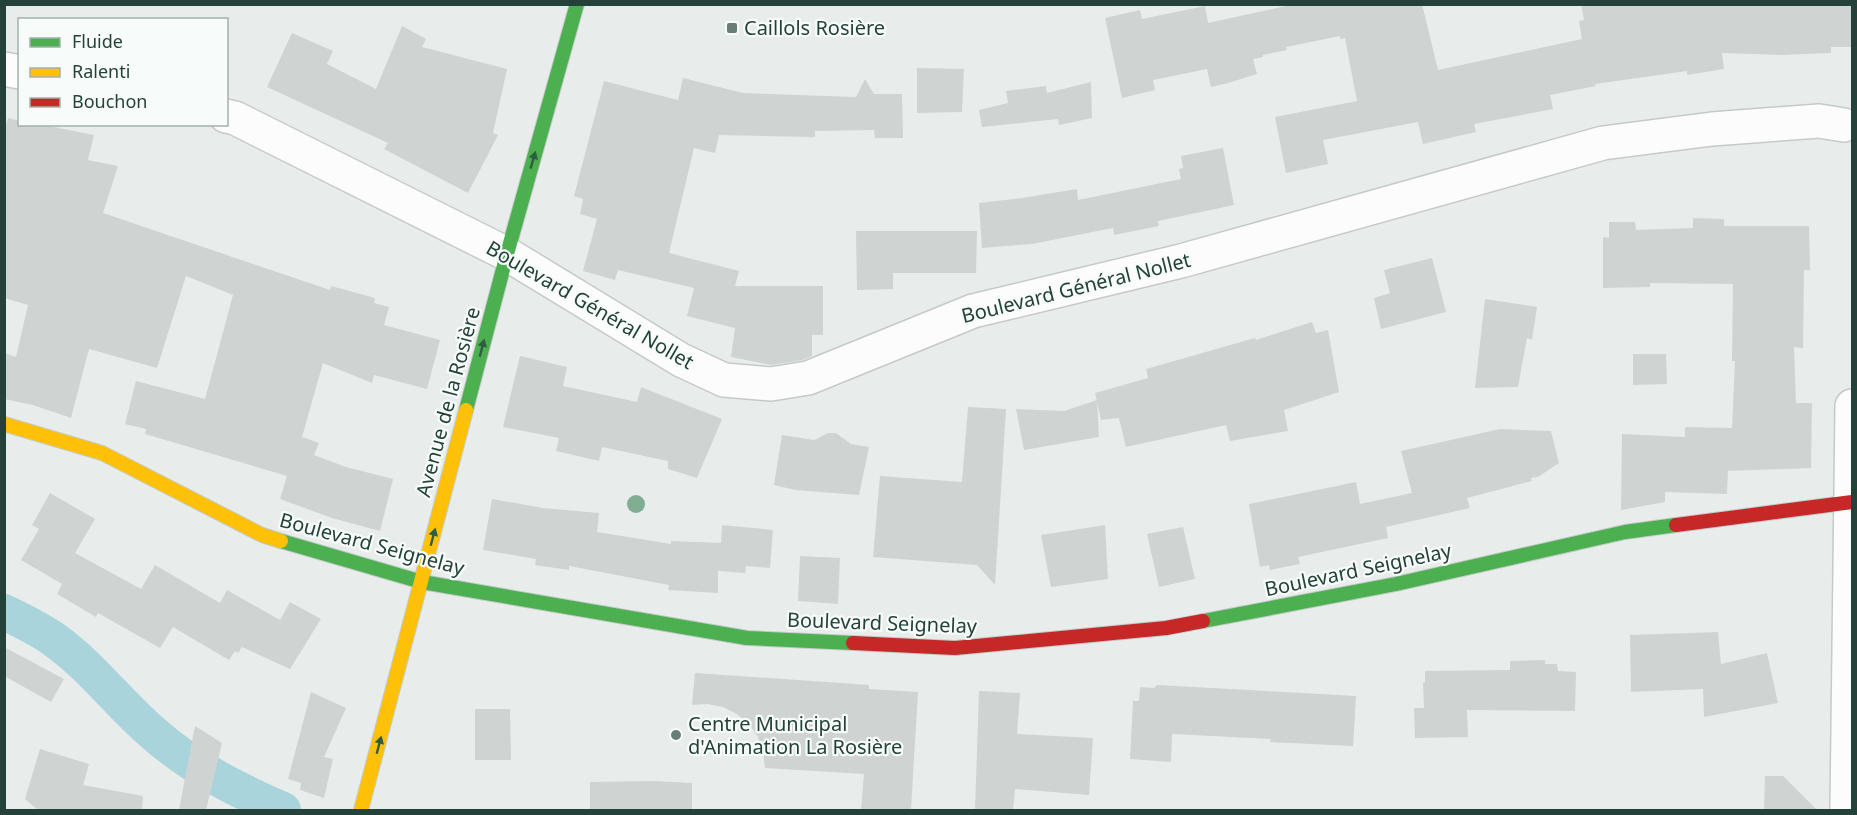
<svg xmlns="http://www.w3.org/2000/svg" width="1857" height="815" viewBox="0 0 1857 815" font-family="'Noto Sans',sans-serif">
<rect width="100%" height="100%" fill="#e8edeb"/>
<g fill="none" stroke-linecap="round" stroke-linejoin="round">
<path stroke="#a9d4db" stroke-width="36" d="M4,612c18,9 36,17 52,29 36,26 63,63 97,92 38,34 84,57 130,77"/>
</g>
<path fill="#cfd4d2" d="M1295,4h127l16,66 144,-31 -3,-18 5,-1 -3,-16h271v43h-21v6l-51,2 -58,-2 2,16 -37,6v-4l-92,13 1,2 -46,9 3,14 -79,15 2,8 -53,12 -5,-22 -95,18 5,24 -42,9 -11,-56 82,-16 -12,-63 -5,1v-3l-54,11 1,3 -24,5v2l-10,2 4,15 -29,9 -17,4 -4,-18 -54,11 2,10 -33,8 -17,-80 35,-8 2,9 63,-13 3,17z
M402,26l24,13 -4,8 85,22 -14,64 5,2 -30,58 -84,-44 4,-6 -121,-56 25,-54 41,18 -6,13 49,25z
M917,68l47,1 -2,43 -45,1z
M683,78l60,15 113,4 9,-18 9,15h28l1,44h-28l-1,-8 -59,1v6l-96,-2 -4,18 -21,-5 -25,105 70,18 -4,15h88v49h-11v21l-9,4 -32,5 -40,-8 4,-29 -48,-12 7,-28 -76,-18 -3,10 -32,-9 14,-52 -17,-5 3,-15 -9,-3 30,-115 74,19z
M1091,82l1,36 -33,7 -1,-6 -76,8 -3,-17 29,-7 -2,-12 40,-5 1,7z
M8,118l12,3v3h19l55,11 -6,25 30,6 -15,47 227,77 1,-4 44,12 -1,5 15,4 -5,18 56,15 -13,49 -53,-14 -2,8 -49,-20 -21,74 17,6 -5,12 32,12 47,12 -13,52 -48,-13 -52,-19 7,-23 -142,-42 1,-5 -21,-5 11,-43 69,18 28,-104 -47,-19 -29,92 -68,-19 -18,69 -38,-13 -29,-6v-46l12,4 12,-52 -24,-7v-166z
M1223,148l11,57 -76,16 1,5 -45,9 -1,-7 -81,16 -50,4 -3,-45 43,-5 55,-9 1,11 103,-21 -2,-10 4,-1 -2,-12z
M1693,218l31,1v7h85l1,44h-6l-1,78 -9,-1 2,56h16l-1,65 -83,3 -1,23 -62,-2v10l-44,8 1,-76 63,3v-10l47,1 3,-67h-3l1,-77 -83,-1v4l-47,1v-51l6,1v-16h26l1,8 57,-2z
M856,231h121l-1,42h-83v16l-36,1z
M1432,258l14,54 -65,17 -7,-31 16,-5 -6,-23z
M1485,299l52,8 -5,33 -5,-2 -9,49 -43,1z
M1312,322l4,11 12,-3 11,62 -55,18 4,21 -58,10 -4,-16 -100,22 -7,-29 -18,2 -6,-27 53,-15 -2,-9 109,-31 1,2z
M1633,354h33l1,30 -34,1z
M520,356l47,11 -4,19 74,16 4,-15 81,32 -25,59 -29,-9v-8l-66,-14 -3,14 -43,-10 3,-13 -56,-11z
M1097,400l2,37 -75,13 -8,-41 48,2z
M968,407l38,2 -11,176 -18,-20 -104,-8 7,-81 82,6z
M1500,429l51,2 8,32 -21,14 -7,1 1,3 -65,17 3,10 -84,19 2,11 -90,19 2,7 -30,6 -1,-5 -9,2 -11,-63 107,-22 4,22 52,-11 -11,-42z
M828,433h8l15,11 18,3 -10,48 -64,-5 -21,-5 8,-50 32,5z
M50,493l45,26 -20,34 66,36 14,-24 65,38 7,-13 53,30 10,-18 31,17 -31,50 -48,-22 -4,6 -3,-2 -6,9 -56,-33 -13,21 -62,-35 -2,4 -39,-23 5,-10 -41,-24 18,-31 -7,-4z
M492,499l51,9 56,5 -2,19 74,12v-3l50,2 1,-18 51,5 -3,38 -24,-2 -1,7 -27,-2v22l-50,-3 1,-5 -100,-19v4l-34,-5 1,-6 -53,-9z
M1105,525l3,54 -57,8 -10,-52z
M1183,527l12,52 -36,8 -12,-53z
M800,556l40,2 -2,46 -40,-3z
M1718,632l3,32 46,-11 11,50 -74,14 -1,-28 -72,3 -1,-57z
M4,647l60,32 -13,23 -47,-26z
M1545,660v4h12l1,7 18,1 -1,39 -108,-1 1,27 -53,1 -1,-30h10l-1,-25h2v-12l85,-1v-9z
M695,673l174,12v4l49,3 -7,118h-50l3,-36 -99,-6 -2,-16 -5,-15 -9,-13 -12,-10 -14,-7 -16,-3 -15,1z
M1157,685l199,11 -3,50 -83,-4 1,-3 -99,-5 -1,28 -41,-3 3,-58h6l1,-14 14,1z
M979,691l41,2 -3,41 76,4 -4,57 -74,-6 -2,21h-38z
M311,692l35,16 -22,49 9,2 -9,39 -24,-8 1,-7 -13,-4z
M475,709h35l1,51h-36z
M195,726l27,17 -16,67h-27z
M40,749l49,15 -6,21 60,11 -1,14h-104l-13,-11z
M1765,776h18l34,34h-53z
M652,781l40,2v27h-102v-28z"/>
<g fill="none" stroke-linecap="round" stroke-linejoin="round">
<g stroke="#c5cac8" stroke-width="36">
<path id="street" d="M4,69l16,3
M226,116l9,2 272,136 174,106 43,20 47,4 37,-6 165,-67 208,-50 422,-118 109,-14 107,-8 25,4
M1847,810l5,-404"/>
</g>
<g stroke="#c3cbc8" stroke-width="16">
<path id="fast" d="M466,410l41,-156 70,-250
M281,541l141,41 325,56 106,5
M1203,621l193,-37 229,-52 51,-7"/>
</g>
<g stroke="#c3cbc8" stroke-width="16">
<path id="slow" d="M4,424l98,29 160,82 19,6
M361,810l105,-400"/>
</g>
<g stroke="#c3cbc8" stroke-width="16">
<path id="jam" d="M1676,525l176,-23
M853,643l102,5 211,-20 37,-7"/>
</g>
<use href="#street" stroke="#fcfcfc" stroke-width="33"/>
<use href="#fast" stroke="#4caf50" stroke-width="14"/>
<use href="#slow" stroke="#ffc107" stroke-width="14"/>
<use href="#jam" stroke="#c62828" stroke-width="14"/>
</g>
<circle fill="#81ae93" cx="636" cy="504" r="9"/>
<defs><path id="oneway-solid" d="M-6-.8H1V-3.2L6.5 0L1 3.2V.8H-6Z" transform="scale(1.5)"/></defs>
<g fill="#2e5d40">
<use href="#oneway-solid" transform="translate(533 160) rotate(-74)"/>
<use href="#oneway-solid" transform="translate(482 348) rotate(-75)"/>
<use href="#oneway-solid" transform="translate(433 537) rotate(-75)"/>
<use href="#oneway-solid" transform="translate(379 745) rotate(-75)"/>
</g>
<g fill="#697e78" stroke="#f7fbf9" stroke-width="2">
<rect x="726" y="22" width="12" height="12" rx="3"/>
<circle cx="676" cy="735" r="6"/>
</g>
<g text-anchor="middle" stroke-width="4.5" stroke-linejoin="round" paint-order="stroke">
<g font-size="20" fill="#24423a" stroke="#f7fbf9" text-anchor="start">
<text x="744" y="35">Caillols Rosière</text>
<text x="688" y="731">Centre Municipal<tspan x="688" dy="23">d'Animation La Rosière</tspan></text>
</g>
<g font-size="20" fill="#24423a" stroke="#f7fbf9">
<text transform="translate(1076 288) rotate(-14)" y="7">Boulevard Général Nollet</text>
<text transform="translate(590 305) rotate(30)" y="7">Boulevard Général Nollet</text>
<text transform="translate(448 402) rotate(-75)" y="7">Avenue de la Rosière</text>
<text transform="translate(372 544) rotate(15)" y="7">Boulevard Seignelay</text>
<text transform="translate(1358 570) rotate(-12)" y="7">Boulevard Seignelay</text>
<text transform="translate(882 623) rotate(2)" y="7">Boulevard Seignelay</text>
</g>
</g>
<rect width="1857" height="815" fill="none" stroke="#24423a" stroke-width="12"/>
<rect x="18" y="18" width="210" height="108" fill="#f7fbf9" stroke="#a3b1ad" stroke-width="1.5"/>
<rect x="30" y="38" width="30" height="9" fill="#4caf50" stroke="#a3b1ad" stroke-width="1.5"/>
<text x="72" y="48" font-size="18" fill="#24423a">Fluide</text>
<rect x="30" y="68" width="30" height="9" fill="#ffc107" stroke="#a3b1ad" stroke-width="1.5"/>
<text x="72" y="78" font-size="18" fill="#24423a">Ralenti</text>
<rect x="30" y="98" width="30" height="9" fill="#c62828" stroke="#a3b1ad" stroke-width="1.5"/>
<text x="72" y="108" font-size="18" fill="#24423a">Bouchon</text>
</svg>
